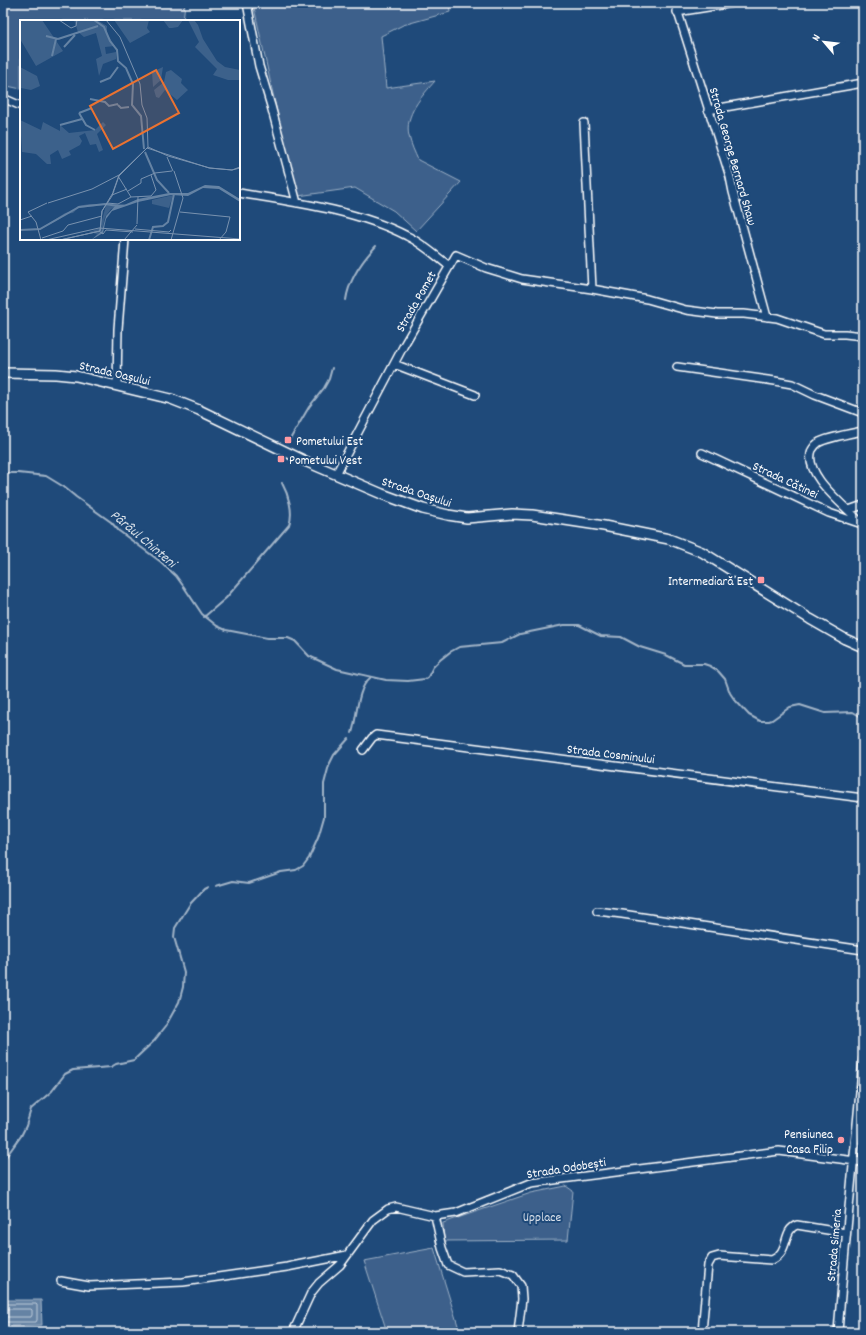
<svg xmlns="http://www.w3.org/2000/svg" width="866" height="1335" viewBox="0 0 866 1335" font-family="Dekko,sans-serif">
<rect width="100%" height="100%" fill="#1f4a7a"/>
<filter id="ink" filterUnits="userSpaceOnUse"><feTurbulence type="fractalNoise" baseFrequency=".025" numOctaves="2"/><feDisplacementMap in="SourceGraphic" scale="8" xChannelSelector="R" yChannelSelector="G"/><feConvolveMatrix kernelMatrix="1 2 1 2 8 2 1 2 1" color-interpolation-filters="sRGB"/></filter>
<g filter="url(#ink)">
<path fill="#3c618b" stroke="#9eb0c5" d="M3,3h182l-2,18h-162v68l-18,-4z
M253,3h196l1,9 -47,13 -22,11 5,52 49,-7c-13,15 -31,34 -26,55 2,9 6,17 9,24l43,22 -45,49 -22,-20 -39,-23 -57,8 -23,-93z
M566,1186l7,5 -5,49 -124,1 -1,-18 88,-30z
M434,1248l26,84h-73l-23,-71z"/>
<path fill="#6583a4" stroke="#a3b5c8" d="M3,1300h38l1,25 -39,1z"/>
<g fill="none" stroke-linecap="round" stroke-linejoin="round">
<path stroke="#c1cddb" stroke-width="1" d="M3,1304h33l1,1v15l-1,2h-33
M3,1309h28l1,1v5l-1,2h-28"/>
<path stroke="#a3b5c8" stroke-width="2" d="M346,300c3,-21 16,-39 30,-54
M289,441l20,-34 15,-19 5,-9 3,-11
M3,473h15l28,3 18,11 12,10 35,25 8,9 42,31 15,14 8,11 18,27 15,12 9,4 41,8h21l7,3 14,15 28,13 49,11 22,1 17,-2 3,-2 5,-10 7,-7 10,-8 9,-5 43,-4 18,-9 44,-9h15l22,11 20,1 19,10 26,8 18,9h20l6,2 8,5 7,8 5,14 4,6 15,16 11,6h9l3,-1 18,-13 10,-2 25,8 28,-1 10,6
M204,617l22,-19 63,-73c5,-13 -1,-31 -7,-42
M352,733c5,-15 5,-45 18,-55
M216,886l17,-5 16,2 32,-11 15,-2 7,-4 6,-8 9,-20 6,-21v-33l5,-19 5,-10 15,-17
M3,1161l18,-25 5,-10 5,-17 21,-18 13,-17 8,-4 38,-3 5,-3 18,-4 3,-3 17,-16 11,-14 14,-25 4,-15 1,-15 -10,-35 1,-9 15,-24 14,-15 4,-2
M46,1332l1,-4"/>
<g stroke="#fff" stroke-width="10">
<path id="minor" d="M247,3l12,63 12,40 26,97
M675,3l55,174 3,15 34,125
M677,12l56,-9
M3,98l18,8
M708,110l155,-27
M584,123l8,166
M239,193c55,9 118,17 168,43 15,7 29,20 42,30
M394,364l81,31
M677,367l98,14 17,3 23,11 48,18
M117,385l1,-56 7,-90
M702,453l127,60 33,11
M336,474l68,-129 52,-90 30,13 36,11 70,10 55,10 39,11 31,4h27l33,4 47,16h21l18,2
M849,510l14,-5
M862,524c-15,-17 -60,-49 -50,-74 2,-3 3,-5 6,-7 7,-5 35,-10 45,-12
M363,750l9,-12 4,-3 487,63
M597,911l25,3 241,36
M435,1216l7,32 6,17 15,7 37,-2 13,5 8,11 1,13 -4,33
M61,1281l28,5 94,-4 104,-15 60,-12
M293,1332l18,-39 8,-10 21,-18 33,-45 15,-11 8,-2 39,9 21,-3 75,-30 248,-32 84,11
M702,1332l6,-67 4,-7 7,-2 53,4c18,-8 10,-30 25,-35l49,8
M838,1332c7,-91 17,-182 25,-273"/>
</g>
<g stroke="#fff" stroke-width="12">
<path id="major" d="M3,373l53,1 20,2 95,23 28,11 106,51 77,33 41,15 25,6 19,3 45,-4 20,1 72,11 65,13 33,13 108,67 35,20 18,8"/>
</g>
<use href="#minor" stroke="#1f4a7a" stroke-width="7"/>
<use href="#major" stroke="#1f4a7a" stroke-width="9"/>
</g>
</g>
<g fill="#ff9aa2" stroke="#1f4a7a" stroke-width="1.5">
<rect x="284" y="436" width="8" height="8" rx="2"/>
<rect x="277" y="455" width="8" height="8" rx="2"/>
<rect x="757" y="576" width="8" height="8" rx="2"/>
<circle cx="841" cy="1140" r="4"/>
</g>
<g text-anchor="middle" stroke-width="4" stroke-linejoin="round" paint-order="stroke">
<g font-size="13" fill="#fff" stroke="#1f4a7a">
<text transform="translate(734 156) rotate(74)" y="5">Strada George Bernard Shaw</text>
<text transform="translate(415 301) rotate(-60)" y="5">Strada Pomet</text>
<text transform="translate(115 372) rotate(13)" y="5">Strada Oașului</text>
<text transform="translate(786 479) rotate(25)" y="5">Strada Cătinei</text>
<text transform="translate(417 491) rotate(18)" y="5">Strada Oașului</text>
<text transform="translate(611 753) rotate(7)" y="5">Strada Cosminului</text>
<text transform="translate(566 1167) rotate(-9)" y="5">Strada Odobești</text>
<text transform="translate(833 1245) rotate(-85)" y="5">Strada Simeria</text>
</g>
<g font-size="13" fill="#fff" stroke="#1f4a7a" text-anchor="start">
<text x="296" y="445">Pometului Est</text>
<text x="289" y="464">Pometului Vest</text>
<text x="753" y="585" text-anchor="end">Intermediară Est</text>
<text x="833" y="1138" text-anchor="end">Pensiunea<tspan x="833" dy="15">Casa Filip</tspan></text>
</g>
<g font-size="13" fill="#d8dfe8" stroke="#1f4a7a">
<text x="542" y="1221">Upplace</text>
</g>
<g font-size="14" font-style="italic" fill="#d8e0e8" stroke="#1f4a7a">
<text transform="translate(144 538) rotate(40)" y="5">Pârâul Chinteni</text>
</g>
</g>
<g transform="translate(20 20)">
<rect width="220" height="220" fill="#1f4a7a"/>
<path d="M0,0h22l21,31 -27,15 -16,-27zM54,0h23l10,6v8l8,12 -10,1 1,7 10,-2v7l-13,5 -4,12 -3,-17 6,-3 -6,-23 -12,4 -6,-5zM94,0h35l-2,8 3,4 -20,11zM143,0h20l-5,7 -6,1h-3zM168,0h6l4,5 5,14 14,22 8,6 15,3v10h-12l-15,-5 4,-6 -22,-22 4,-5zM0,47l17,9 3,10 -9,4 -10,-2zM143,47l-2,13 -8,7 -1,-15zM151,50l11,9 -1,4 7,7 -11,10 -12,-10 -6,8 -3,-1 -2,-7 10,-8 2,-10zM0,100l21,10 2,-8 17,9v-6l9,8 26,-3 8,-8 3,3 -9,9 6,16 -4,2 -3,-8 -6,1 -5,-12 -6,3 3,5 -2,4 -11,6 2,4 -9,4 -4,-9 -8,5 1,9h-4l-11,-10 -14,-2zM153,175l-4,13 -17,-4v-4zM69,184h38l-16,5 -6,8 -3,14 -8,7 3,-4 -8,-2 11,-4 6,-23 -28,3 -5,5 -8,1 -4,4 -21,12 -20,1 20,-2 25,-16 8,-2 5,-5z" fill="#3c618b"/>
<path d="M185,165l14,1 21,13v3l-21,-13 -16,-1 -15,8 -17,-1 -33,7 -26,9 -6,8 -3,14 -12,7 11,-9 4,-15 10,-11h8l14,-6 31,-6h19z" fill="#6583a4"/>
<path fill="none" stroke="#6583a4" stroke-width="2" d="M74,0l10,7 6,14 7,9 1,11 8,7 7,16 -1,21 9,11 3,33M26,16l12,3M38,19l40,-13M44,27l11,-12M32,36l4,-17M80,62l10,-4 8,-11M70,79l15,3 4,4 9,-2M98,85l3,3 8,-1M59,93l7,12 9,5M59,93l13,-5M40,105l22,-6M125,132l12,28 12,13M0,210l20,-1 39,-22 26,-3 13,2M129,220l4,-13 10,-1 5,-4 6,-28"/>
<path fill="none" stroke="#7992af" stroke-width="1" d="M39,0l12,8 5,-2 1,-6M86,0l14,17 20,47 2,21 5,13 1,29M128,127l20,9M148,136l42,12 22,2 8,-2M147,137l6,14M98,156l13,21M108,171l13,-8v-4l14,-6 17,-2M93,172l6,-17 29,-28M92,175l15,-6M28,183l44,-14 29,-15M87,183l11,1 13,-7 20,-1 5,-6 -5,-15M160,192l50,5M0,200l12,-4M117,204l1,-27M115,209l34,3 2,-2M79,211l4,3 3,-4 27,2M22,218l21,-7 5,-6 34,-9M21,220l-5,-18 -8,-10 19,-9M26,220l53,-12 141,11M40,220l40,-9 2,-20 12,-20M40,220l40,-9 2,-20 10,-15 7,-20 28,-28 62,20 23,2 8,-3M104,220l13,-15M151,220l12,-42 -9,-27M199,220l7,-8 4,-15"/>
<path fill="#eb7230" fill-opacity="0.15" stroke="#eb7230" stroke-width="2" d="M136,50l23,43 -66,36 -23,-43z"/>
<rect width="220" height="220" fill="none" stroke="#fff" stroke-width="2"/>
</g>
<rect width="866" height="1335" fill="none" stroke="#1f4a7a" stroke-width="16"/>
<rect x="8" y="8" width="850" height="1319" fill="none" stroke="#fff" stroke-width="1.5" filter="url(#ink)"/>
<g transform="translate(824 42) rotate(298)" stroke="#1f4a7a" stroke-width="3" paint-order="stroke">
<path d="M0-3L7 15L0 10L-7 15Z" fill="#ffffff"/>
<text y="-6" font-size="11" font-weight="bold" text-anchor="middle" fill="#ffffff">N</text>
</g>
</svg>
